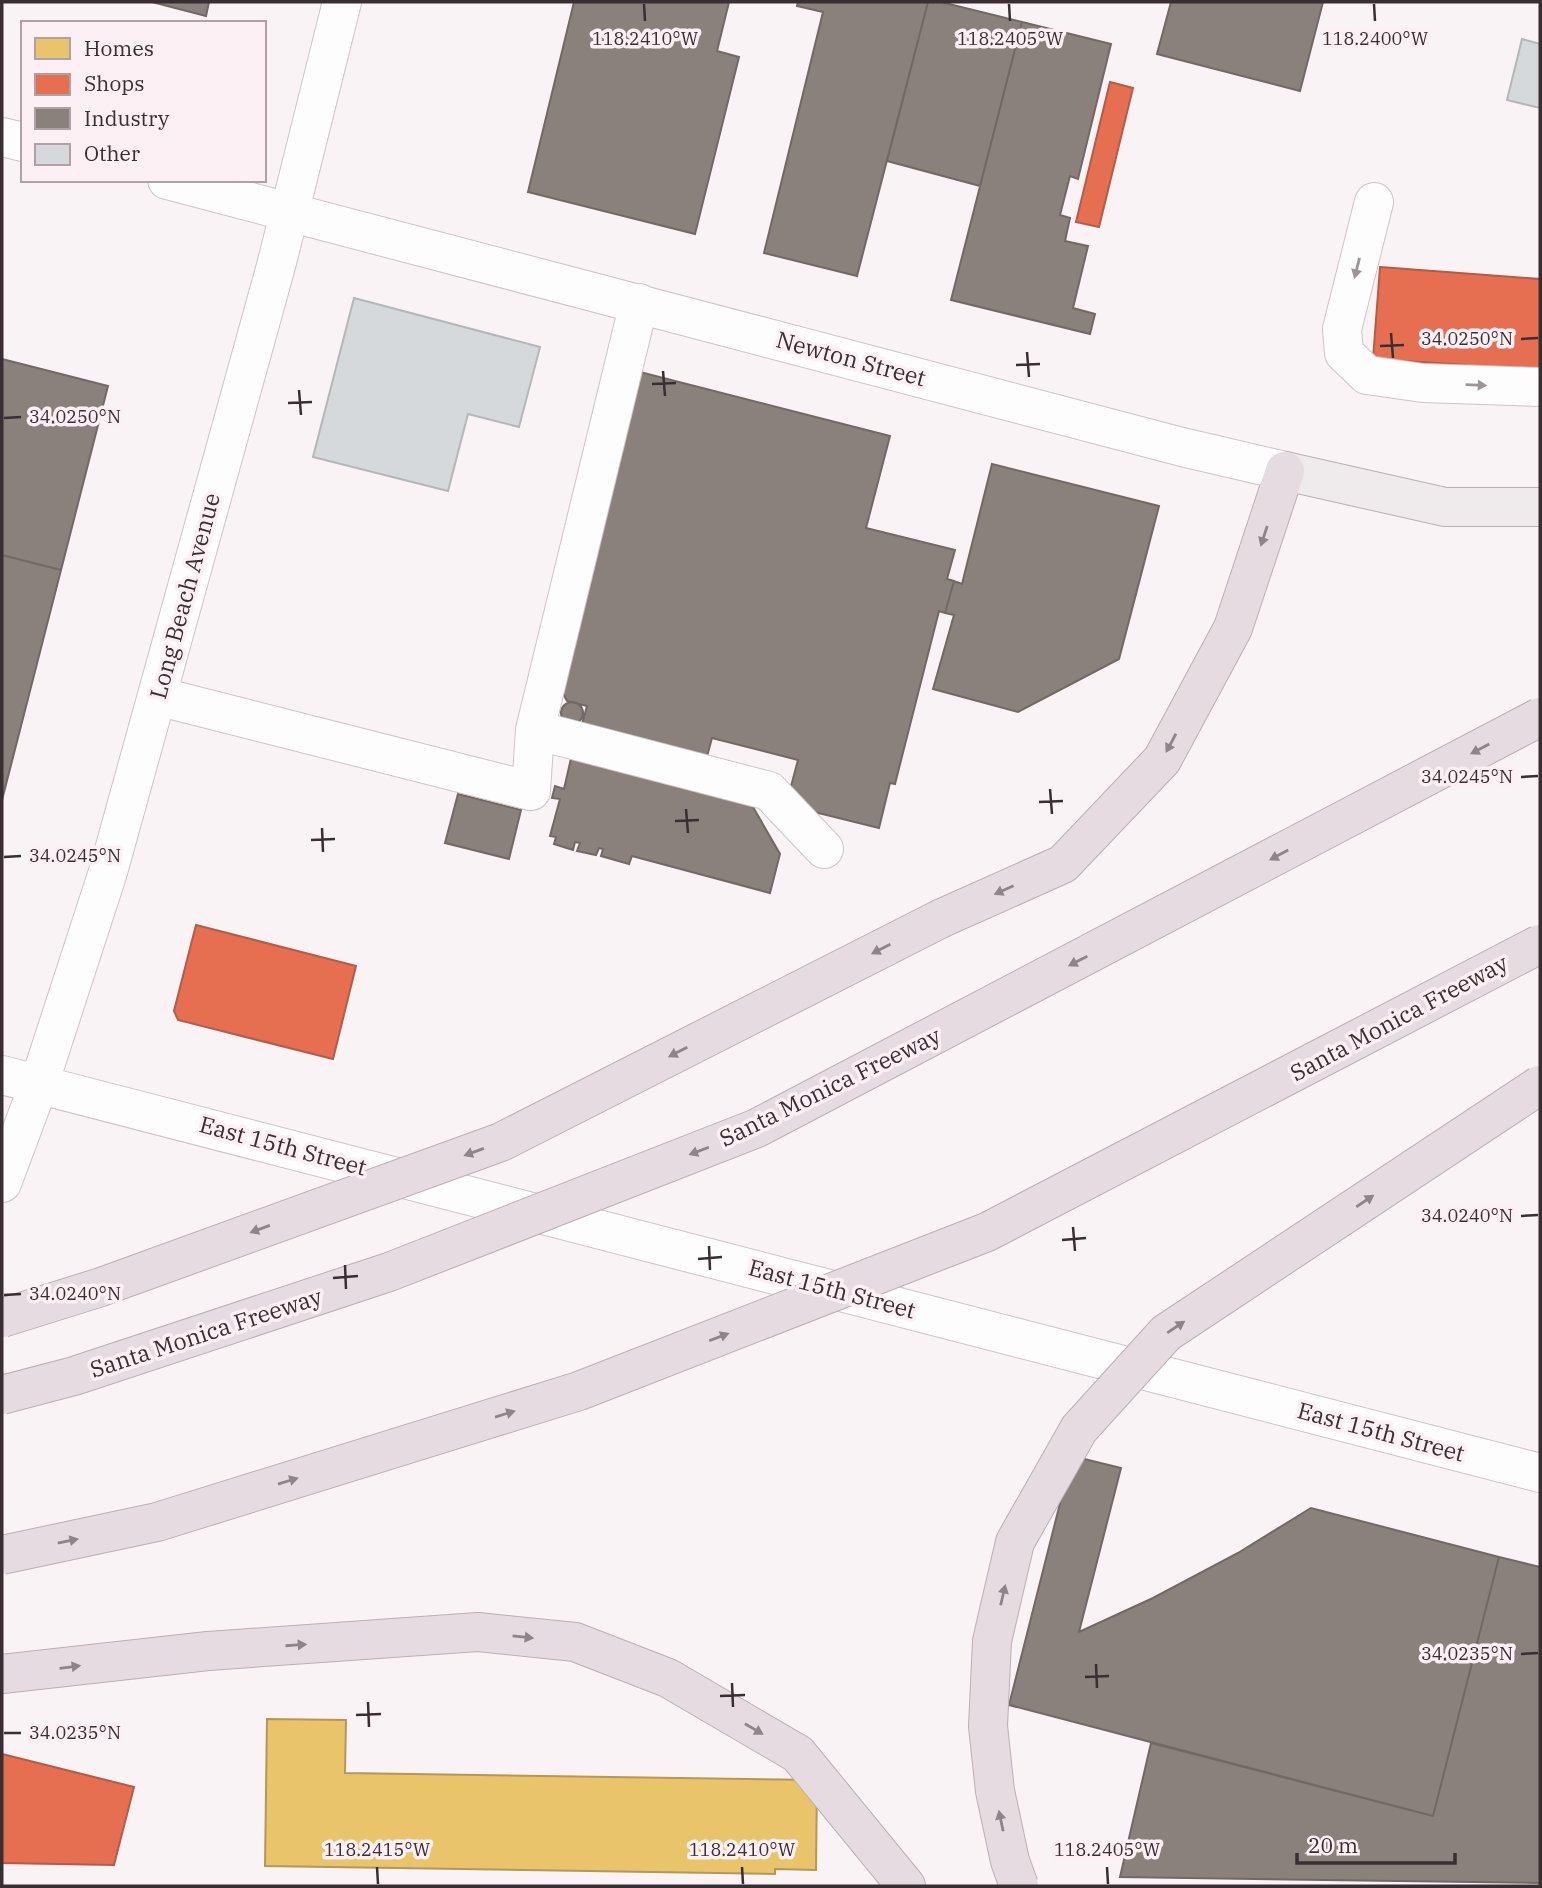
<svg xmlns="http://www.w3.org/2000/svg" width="1542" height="1888" viewBox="0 0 1542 1888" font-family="'IBM Plex Serif',serif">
<rect width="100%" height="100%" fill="#f9f3f5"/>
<path fill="#e9c46a" stroke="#b49759" stroke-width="2" d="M267,1719l79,1 -1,53 472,7 -1,90 -41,-1v5l-510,-8z"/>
<path fill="#e76f51" stroke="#b35c48" stroke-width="2" d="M1110,82l23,6 -34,139 -23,-5z
M1380,267l160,12v92l-75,7 1,-13 -93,-6z
M196,925l160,41 -23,93 -155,-39 -4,-9z
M2,1754l132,33 -20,78 -112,-2z"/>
<path fill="#8a817c" stroke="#726866" stroke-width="2" d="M152,2h57l-3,14z
M574,2h155l-12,49 22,6 -44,177 -167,-42z
M798,2h130l-71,274 -93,-23 59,-241 -26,-6z
M928,2h13l81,20 -42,164 -93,-25z
M1171,2h152l-23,89 -143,-37z
M1022,22l89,22 -33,135 -8,-3 -10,39 10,3 -5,23 23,5 -15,62 22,6 -5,20 -139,-34z
M2,359l106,27 -47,184 -59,-15z
M636,371l254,65 -24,92 89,22 -8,29 7,2 -9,32 -6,-2 -44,173 -5,-1 -11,45 -93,-23 12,-45 -86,-22 -6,22 -125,-32 6,-22 -20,-5 -8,-15z
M992,464l167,42 -40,153 -101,53 -85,-23 21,-74 -9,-2 9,-32 8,3z
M2,555l59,15 -59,230z
M561 713a11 11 0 1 1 22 0a11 11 0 1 1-22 0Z
M572,754l177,46 31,54 -10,39 -138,-37 -3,8 -28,-8 2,-7 -4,-1 -3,7 -19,-4 3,-8 -5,-1 -2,8 -19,-6 2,-7 -6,-1 10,-37 -8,-1 3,-12 9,3z
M458,794l63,16 -12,49 -64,-16z
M1072,1456l49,12 -42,164 74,-34 85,-45 73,-45 188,49 -66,259 -424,-111z
M1499,1557l41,10v316l-420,-6 31,-134 282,73z"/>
<path fill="#d6d9dc" stroke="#b4b6b9" stroke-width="2" d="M1522,39l18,5v64l-33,-8z
M354,298l186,49 -21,80 -51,-13 -20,77 -135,-34z"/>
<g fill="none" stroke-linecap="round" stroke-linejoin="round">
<g stroke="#ccc5c7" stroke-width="40">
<path id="minor" d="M2,137l21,5
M167,180l1015,267 103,24
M1374,202l-32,127 2,24 23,22 56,8 117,4
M157,696l374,95 4,-61 104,-427
M535,730l234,61 55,58
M2,1075l1538,398
M2,1183l37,-99 69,-212 168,-606 66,-264"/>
</g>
<g stroke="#bbafb4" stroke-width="40">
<path id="major" d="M1285,471l160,36h95"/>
</g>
<g stroke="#bbafb4" stroke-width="40">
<path id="highway" d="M942,918l121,-54 99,-104 71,-132 52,-157
M2,1674l206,-23 270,-19 97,10 93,36 130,76 108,132"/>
</g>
<use href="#minor" stroke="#fefdfe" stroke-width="38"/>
<use href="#major" stroke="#efeaec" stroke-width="38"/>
<use href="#highway" stroke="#e5dbe0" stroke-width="38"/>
<g stroke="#bbafb4" stroke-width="40" stroke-linecap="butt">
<path id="highway-bridge" d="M2,1318l99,-31 400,-145 441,-224
M2,1395l72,-19 315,-104 368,-144 783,-411
M2,1555l155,-33 422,-131 408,-159 553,-288
M1019,1886l-9,-25 -15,-70 -7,-65 4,-85 23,-99 64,-113 87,-96 374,-248"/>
</g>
<use href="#highway-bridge" stroke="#e5dbe0" stroke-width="38"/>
</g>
<defs><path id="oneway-solid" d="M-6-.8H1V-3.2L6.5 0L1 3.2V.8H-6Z" transform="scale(1.75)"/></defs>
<g fill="#9c9698">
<use href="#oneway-solid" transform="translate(1357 268) rotate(104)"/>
<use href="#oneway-solid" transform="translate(1476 385) rotate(2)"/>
</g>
<g fill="#8f8489">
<use href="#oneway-solid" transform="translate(1264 536) rotate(108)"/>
<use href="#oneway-solid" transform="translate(1171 743) rotate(118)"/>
<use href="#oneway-solid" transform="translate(1480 749) rotate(152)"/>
<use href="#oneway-solid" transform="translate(1279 855) rotate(152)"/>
<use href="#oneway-solid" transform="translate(1004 890) rotate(156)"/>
<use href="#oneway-solid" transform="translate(881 949) rotate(153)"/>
<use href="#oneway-solid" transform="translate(1078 961) rotate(153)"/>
<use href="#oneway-solid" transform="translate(678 1052) rotate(153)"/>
<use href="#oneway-solid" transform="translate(699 1151) rotate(159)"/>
<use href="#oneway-solid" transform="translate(474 1152) rotate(160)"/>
<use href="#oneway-solid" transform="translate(1365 1201) rotate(-34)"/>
<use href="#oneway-solid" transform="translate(260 1229) rotate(160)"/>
<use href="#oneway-solid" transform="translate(1176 1327) rotate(-34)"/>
<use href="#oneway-solid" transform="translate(719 1337) rotate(-21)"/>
<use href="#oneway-solid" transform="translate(505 1414) rotate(-17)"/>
<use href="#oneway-solid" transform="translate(288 1481) rotate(-17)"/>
<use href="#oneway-solid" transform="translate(68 1541) rotate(-12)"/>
<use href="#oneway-solid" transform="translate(1003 1595) rotate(-77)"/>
<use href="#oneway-solid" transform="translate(523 1637) rotate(6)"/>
<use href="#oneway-solid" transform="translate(296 1645) rotate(-4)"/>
<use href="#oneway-solid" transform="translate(70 1667) rotate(-7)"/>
<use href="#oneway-solid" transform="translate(754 1729) rotate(30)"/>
<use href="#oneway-solid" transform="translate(1001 1821) rotate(-102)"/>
</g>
<path fill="none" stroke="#392e32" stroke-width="2.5" d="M644,4l1,17M1009,4l1,17M1374,4l1,17M1391,333l2,25M1521,339l17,-1M1380,346l24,-1M1027,352l2,25M1016,365l24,-1M663,371l2,25M652,384l24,-1M299,390l2,25M288,403l24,-1M4,418l17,-1M1521,777l17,-1M1050,789l2,25M1039,802l24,-1M686,809l2,24M675,821l24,-1M322,828l1,24M311,840l24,-1M4,857l17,-1M1521,1216l17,-1M1073,1227l2,24M1062,1240l24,-2M709,1246l1,24M698,1259l24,-2M345,1265l1,24M333,1278l25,-2M4,1295l17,-1M1521,1654l17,-1M1096,1664l1,24M1085,1677l24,-1M732,1683l1,24M720,1696l25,-1M368,1702l1,25M356,1715l25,-1M4,1733h17M377,1867l1,17M742,1867l1,17M1107,1867l1,17"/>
<g text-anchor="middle" stroke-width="7" stroke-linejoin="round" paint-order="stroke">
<g font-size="23" fill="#392e32" stroke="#fcf0f4">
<text transform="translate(851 359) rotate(15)" y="8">Newton Street</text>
<text transform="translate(185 596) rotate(-75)" y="8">Long Beach Avenue</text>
<text transform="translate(1399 1018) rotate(-28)" y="8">Santa Monica Freeway</text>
<text transform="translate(830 1087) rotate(-26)" y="8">Santa Monica Freeway</text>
<text transform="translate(283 1146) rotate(15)" y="8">East 15th Street</text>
<text transform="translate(832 1289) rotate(15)" y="8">East 15th Street</text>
<text transform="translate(206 1333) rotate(-18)" y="8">Santa Monica Freeway</text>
<text transform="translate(1381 1432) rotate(15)" y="8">East 15th Street</text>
</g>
</g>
<g font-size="18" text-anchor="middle" fill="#392e32" stroke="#fcf0f4" stroke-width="7" stroke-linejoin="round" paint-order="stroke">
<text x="645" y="45">118.2410°W</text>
<text x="1010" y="45">118.2405°W</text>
<text x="1375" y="45">118.2400°W</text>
<text x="1467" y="345">34.0250°N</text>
<text x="75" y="423">34.0250°N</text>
<text x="1467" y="783">34.0245°N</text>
<text x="75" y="862">34.0245°N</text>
<text x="1467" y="1222">34.0240°N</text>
<text x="75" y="1300">34.0240°N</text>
<text x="1467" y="1660">34.0235°N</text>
<text x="75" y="1739">34.0235°N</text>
<text x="377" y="1856">118.2415°W</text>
<text x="742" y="1856">118.2410°W</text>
<text x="1107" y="1856">118.2405°W</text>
</g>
<rect width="1542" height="1888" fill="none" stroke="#392e32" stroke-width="7"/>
<rect x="21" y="21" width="245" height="161" fill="#fcf0f4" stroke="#aea2a6" stroke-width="2"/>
<rect x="35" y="38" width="35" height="21" fill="#e9c46a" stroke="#aea2a6" stroke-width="2"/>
<text x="84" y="56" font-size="21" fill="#392e32">Homes</text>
<rect x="35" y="74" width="35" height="21" fill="#e76f51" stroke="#aea2a6" stroke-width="2"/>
<text x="84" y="91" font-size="21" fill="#392e32">Shops</text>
<rect x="35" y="108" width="35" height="21" fill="#8a817c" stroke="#aea2a6" stroke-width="2"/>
<text x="84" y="126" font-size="21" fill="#392e32">Industry</text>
<rect x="35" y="144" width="35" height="21" fill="#d6d9dc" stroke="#aea2a6" stroke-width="2"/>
<text x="84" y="161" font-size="21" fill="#392e32">Other</text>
<path d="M1297 1853v10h158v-10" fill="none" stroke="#392e32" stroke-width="3.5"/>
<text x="1308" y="1853" font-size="21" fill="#392e32" stroke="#fcf0f4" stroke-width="5" paint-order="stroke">20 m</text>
</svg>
